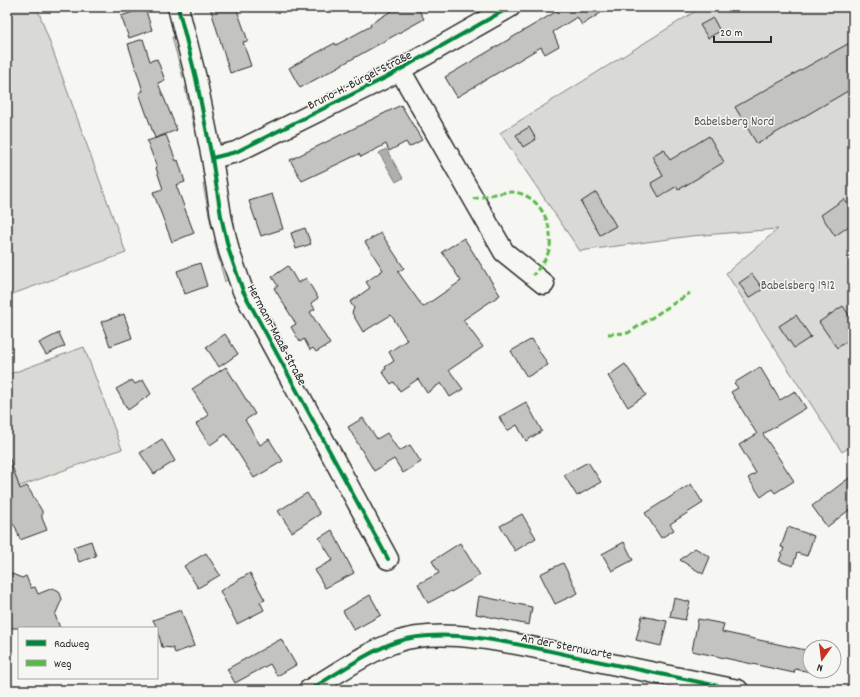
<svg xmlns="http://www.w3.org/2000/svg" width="860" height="697" viewBox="0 0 860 697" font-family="Dekko,sans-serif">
<rect width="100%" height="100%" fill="#f6f6f2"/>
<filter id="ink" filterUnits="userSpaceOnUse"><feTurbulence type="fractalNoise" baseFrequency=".025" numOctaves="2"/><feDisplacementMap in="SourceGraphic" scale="8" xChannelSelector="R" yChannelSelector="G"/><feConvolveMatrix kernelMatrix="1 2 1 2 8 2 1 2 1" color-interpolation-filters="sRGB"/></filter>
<g filter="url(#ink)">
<path fill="#d9d9d5" stroke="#828280" d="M7,7h30l89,246 -119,43z
M702,7h151v438l-11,7 -116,-179 52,-44 -87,7 -111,15 -80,-118z
M172,37l5,1 10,38 -4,2z
M185,87h4l7,42h-2z
M207,183l8,46 -3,1 -9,-46z
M217,240l11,39 -3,3 -11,-41z
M84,347l38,102 -115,42v-116z"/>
<path fill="#aeaeab" stroke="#7a7a78" d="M386,149l17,29 -7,4 -17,-29z"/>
<path fill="#c3c3c0" stroke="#2b2b2b" d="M210,7h26l12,34 -5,1 8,24 -21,7z
M398,7h19l7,12 -124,69 -11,-20 46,-25 1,2 35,-19 -1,-2z
M564,7h46l-28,18 -5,-8 -24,15 6,14 -14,8 -4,-7 -84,50 -12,-20z
M145,8l7,22 -23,8 -8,-22z
M713,18l7,13 -12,7 -8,-13z
M143,39l7,22 7,-2 8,21 -7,3 19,47 -22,8 -16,-45 4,-2 -15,-47z
M853,41v47l-96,56 -22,-37z
M401,105l21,35 -13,7 -3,-5 -17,9 -3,-7 -25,13 -2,-3 -57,27 -12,-21z
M529,127l7,12 -13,8 -7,-12z
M166,135l10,26 2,-1 7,22 -9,3 18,48 -22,9 -19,-50 10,-3 -7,-21 1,-1 -10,-26z
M709,136l15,26 -46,28 -1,-4 -18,11 -8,-14 12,-7 -11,-20 12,-7 6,11z
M596,192l20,34 -16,9 -19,-33z
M272,194l11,35 -22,7 -12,-35z
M844,199l9,13v11l-18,13 -14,-21z
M305,228l6,16 -15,5 -5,-16z
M381,233l23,35 -6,4 25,35 38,-26 -19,-29 22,-14 36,57 -37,25 20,27 -34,23 14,19 -13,8 -9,-14 -14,10 -9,-14 -18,12 -6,-9 -3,2 -9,-13 4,-2 -1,-2 9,-6 -5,-9 18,-12 -16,-25 -28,17 -11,-19 2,-5 -4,-6 20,-14 -4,-6 17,-12 -18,-28z
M200,263l7,23 -22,8 -8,-23z
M288,266l10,17 8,-5 12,20 -7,5 4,6 -5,3 20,32 -14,8 -3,-4 -3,2 -6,-11 -4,3 -9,-15 5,-3 -22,-36 4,-2 -6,-9z
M752,274l11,15 -14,9 -10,-15z
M843,306l10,15v16l-16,11 -18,-26z
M124,314l8,24 -22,8 -9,-24z
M796,315l15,22 -17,11 -15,-22z
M59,333l6,13 -19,9 -7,-12z
M225,334l13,20 -19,13 -13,-20z
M532,339l16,26 -21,12 -16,-26z
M625,364l21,31 -18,12 -20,-31z
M226,367l29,47 -10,6 15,25 9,-6 14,22 -29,17 -28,-44 -16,11 -14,-21 13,-9 -17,-26z
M760,367l20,33 15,-9 11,17 -43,26 31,47 -19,12 -3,-4 -11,8 -13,-19 8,-5 -17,-28 18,-11 -26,-42 7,-4 -4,-5z
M132,380l3,4 8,-4 8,14 -23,16 -12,-21z
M526,402l16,29 -16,10 -9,-16 -10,6 -8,-14z
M363,418l14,21 10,-6 12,18 11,-6 11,17 -18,11 -9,-14 -20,12 -26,-44z
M162,439l13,22 -21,13 -14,-21z
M9,457l11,32 7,-3 15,25v7l5,12 -27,10 -4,-12 -4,-5 -5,-20v-45z
M588,462l13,20 -24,14 -13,-21z
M853,475v32l-26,20 -15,-21z
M691,484l12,19 -33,21 4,6 -13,8 -16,-25z
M307,493l13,21 -28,18 -14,-21z
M522,514l14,24 -21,13 -15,-25z
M788,527l26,9 -7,20 -10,-3 -4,13 -14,-5 5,-13 -3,-1z
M332,530l22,43 -29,15 -10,-18 18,-10 -14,-22z
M91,541l5,15 -17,6 -6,-15z
M624,542l9,18 -21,11 -10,-17z
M460,543l20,32 -29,17v-1l-23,12 -10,-19 21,-11 -7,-12z
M695,548l15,9 -7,17 -23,-14z
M206,553l14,22 -22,13 -14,-22z
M563,563l15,30 -23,11 -15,-30z
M7,572l15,6 4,-2 5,12 4,-1 3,7 15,-6 6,3 3,8 -7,16 5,13h-48l-5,-14z
M250,573l15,27 -5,2 4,8 -27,14 -17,-33z
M370,595l11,20 -27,15 -11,-19z
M479,596l53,11 -3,18 -53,-11z
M674,598l16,4 -5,18 -15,-3z
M181,610l13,36 -19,7 -2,-5 -11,-1 -5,-19 -4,-8z
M642,616l25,5 -6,25 -25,-6z
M698,619l26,5 -2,8 88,19 1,21 -16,-3 -1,4 -102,-22z
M281,639l15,26 -19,11 -7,-12 -35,19 -8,-14z"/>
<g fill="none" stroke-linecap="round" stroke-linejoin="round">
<g stroke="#2b2b2b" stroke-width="23">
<path id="minor" d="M178,7l18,71 16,80 9,58 8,35 14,40 145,268
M400,70l104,182 40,32
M212,158l24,-6 151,-75 123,-70
M309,690c28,-16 56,-37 87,-48 51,-18 138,6 191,17 50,10 100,21 151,31"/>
</g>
<use href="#minor" stroke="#f6f6f2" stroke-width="20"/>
<path stroke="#58b947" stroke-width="3" stroke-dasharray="6 3" stroke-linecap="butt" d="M473,199c12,-2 26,-7 39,-7 26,1 41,31 38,54 -2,12 -10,21 -17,29
M608,334l20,-1 62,-40"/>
<g stroke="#f6f6f2" stroke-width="6">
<path id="cycleway" d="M178,7l18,71 16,80 9,58 8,35 14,40 145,268
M212,158l24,-6 151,-75 123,-70
M309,690c28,-16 56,-37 87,-48 51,-18 138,6 191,17 50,10 100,21 151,31"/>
</g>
<use href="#cycleway" stroke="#00873e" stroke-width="4"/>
</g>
</g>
<g text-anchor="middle" stroke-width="3" stroke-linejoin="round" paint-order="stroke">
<g font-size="13" fill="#2b2b2b" stroke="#f6f6f2">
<text transform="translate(359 79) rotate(-27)" y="5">Bruno-H.-Bürgel-Straße</text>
<text transform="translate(278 334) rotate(62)" y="5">Hermann-Maaß-Straße</text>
<text transform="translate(567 645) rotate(11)" y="5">An der Sternwarte</text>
</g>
<g font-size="13" fill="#565656" stroke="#f6f6f2">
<text x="734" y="125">Babelsberg Nord</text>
<text x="798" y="289">Babelsberg 1912</text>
</g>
</g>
<rect width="860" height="697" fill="none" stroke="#f6f6f2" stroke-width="24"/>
<rect x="12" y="12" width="836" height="673" fill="none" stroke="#2b2b2b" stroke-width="1.5" filter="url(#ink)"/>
<rect x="18" y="627" width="140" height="52" fill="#f6f6f2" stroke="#a5a5a2"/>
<rect x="26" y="640" width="20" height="6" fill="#00873e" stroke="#a5a5a2"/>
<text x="54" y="647" font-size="12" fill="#2b2b2b">Radweg</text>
<rect x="26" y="660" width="20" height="6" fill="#58b947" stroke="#a5a5a2"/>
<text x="54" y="667" font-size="12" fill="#2b2b2b">Weg</text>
<g transform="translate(822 659) rotate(194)"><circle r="19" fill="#f6f6f2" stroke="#a5a5a2"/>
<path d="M0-3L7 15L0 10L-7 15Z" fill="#c8321e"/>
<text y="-6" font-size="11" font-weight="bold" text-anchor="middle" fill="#2b2b2b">N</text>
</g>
<path d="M714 36v6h57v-6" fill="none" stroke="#2b2b2b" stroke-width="2"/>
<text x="720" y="36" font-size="12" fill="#2b2b2b" stroke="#f6f6f2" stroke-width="3" paint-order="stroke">20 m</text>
</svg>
